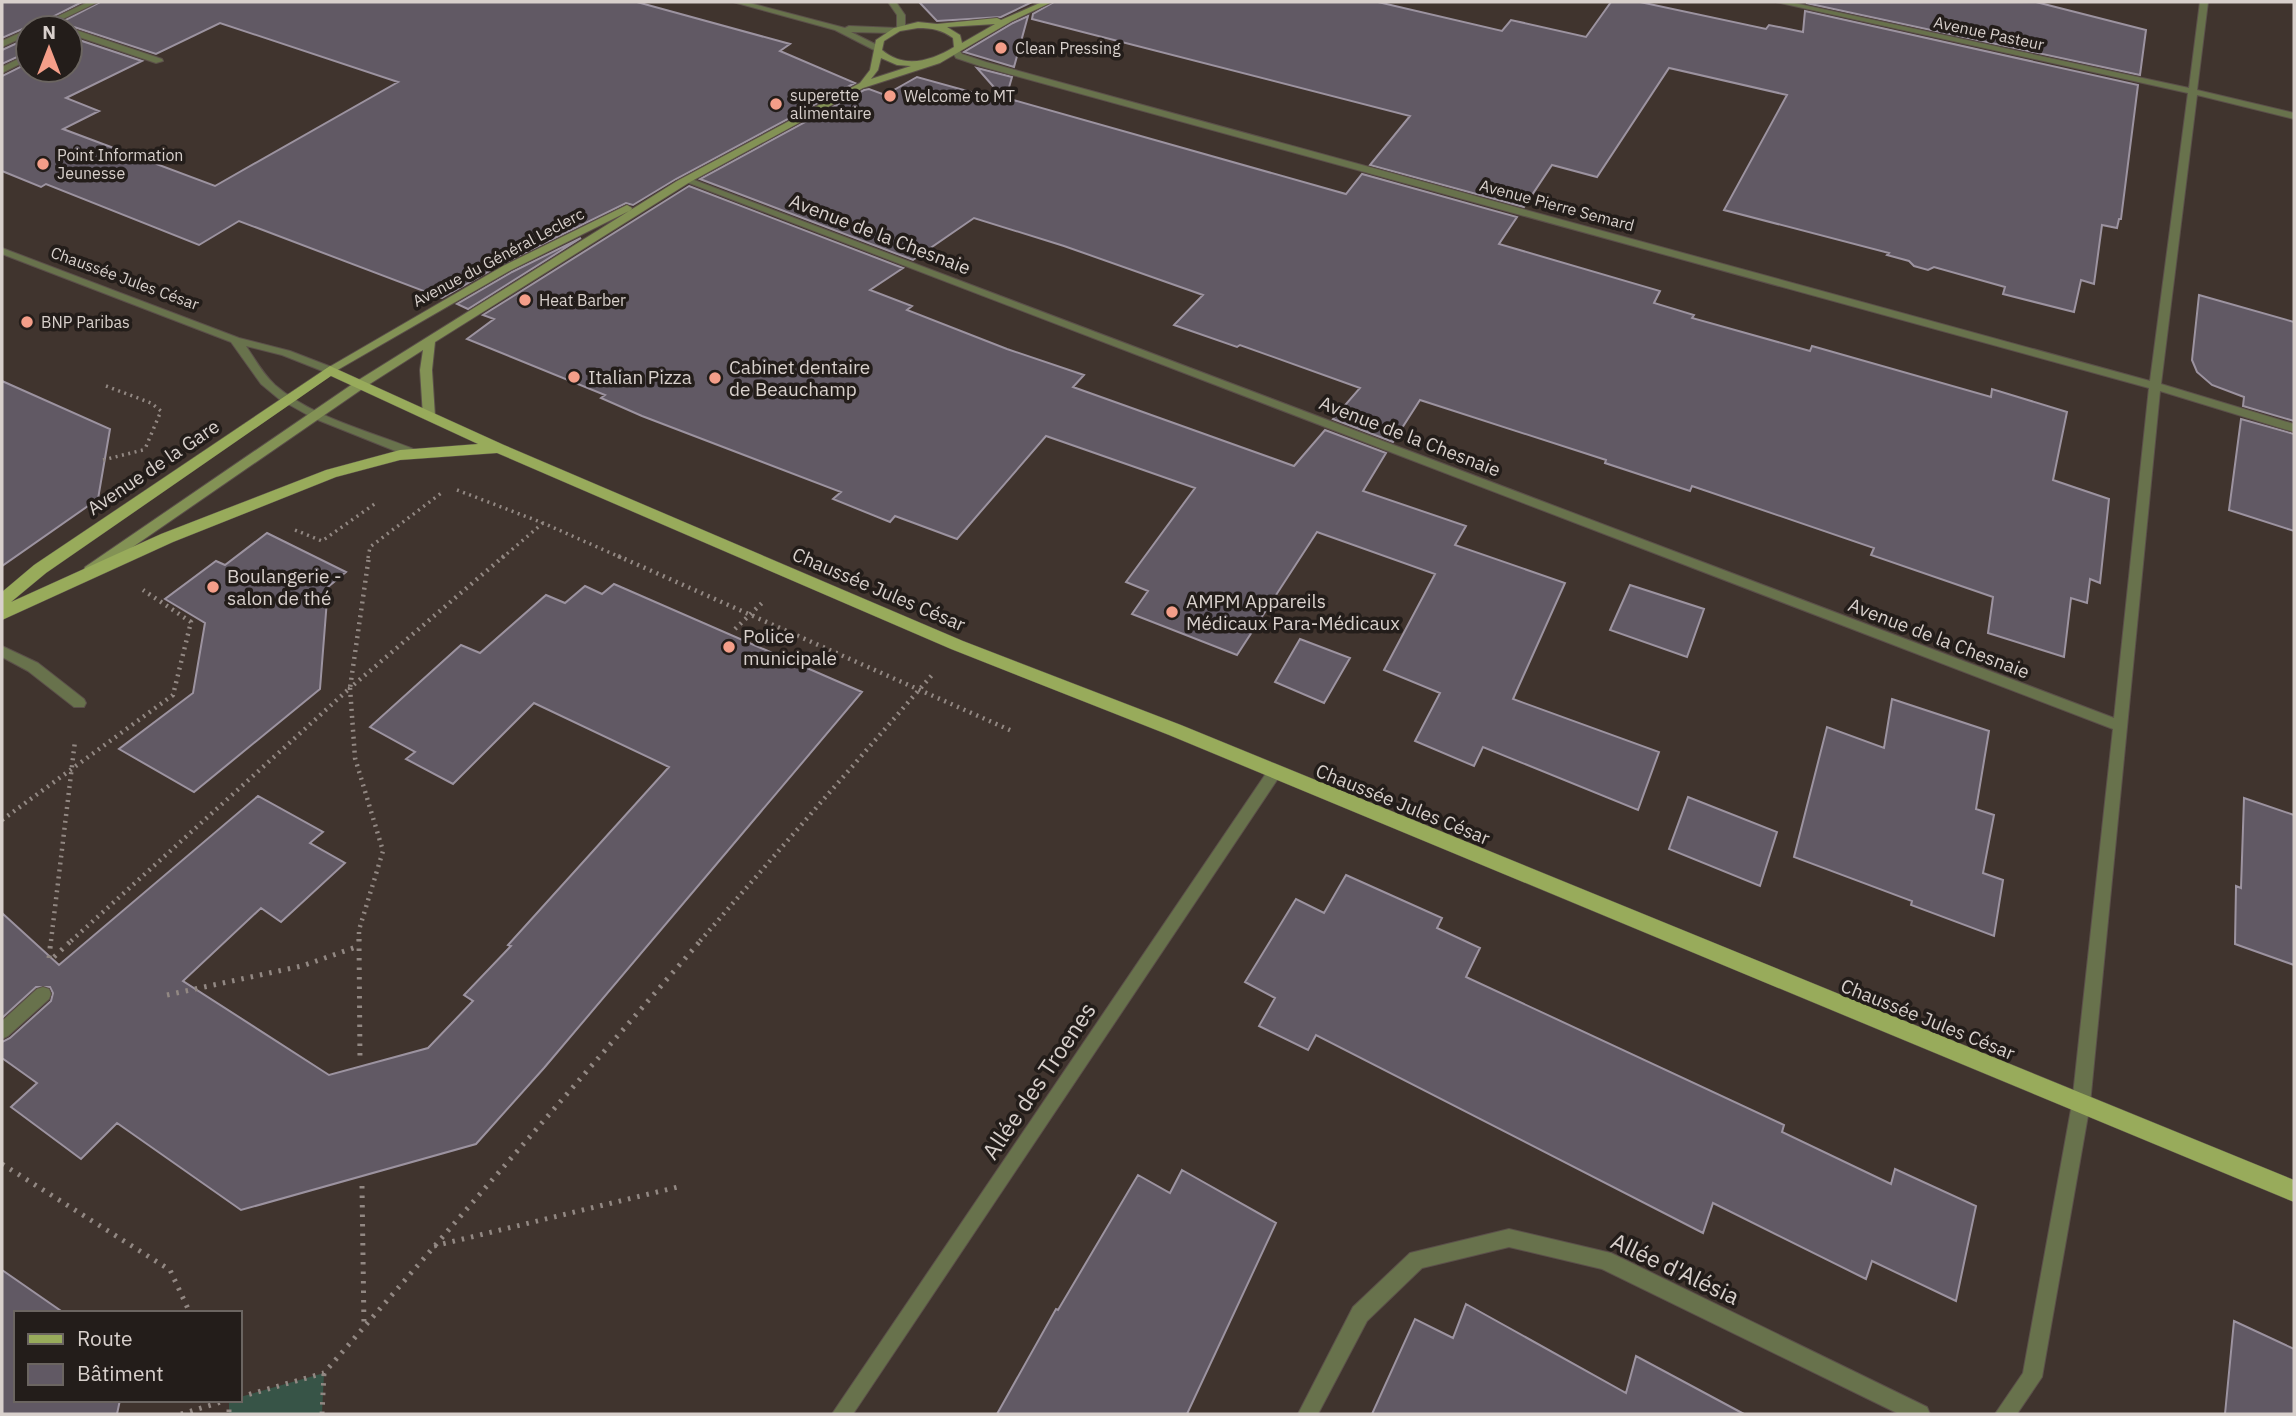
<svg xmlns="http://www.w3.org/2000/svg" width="2296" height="1416" viewBox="0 0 2296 1416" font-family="'IBM Plex Sans',sans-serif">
<rect width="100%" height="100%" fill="#40342e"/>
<path fill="#375447" d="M324,1373l-2,41h-93v-14h11v-3z"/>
<path fill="#615964" stroke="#9c93a0" stroke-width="2" d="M2,2h80l-51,26 -4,-1 -25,11z
M100,2h537l153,42 -10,7 75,32 -179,96 -43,26 -7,-2 -124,61 -60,34 -203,-77 -40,24 -153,-61 -5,3 -39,-16v-95l26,-13v7h42v-33l72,24 -76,37 33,13 -36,18 152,57 183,-104 -178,-59 -64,31 -85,-28 -21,2z
M919,2h113l-31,15 -64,4z
M1054,2h324l124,29 9,-11 75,17 25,-35h29l126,27 3,-4 34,7 2,-21 333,74 -17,134h-2l-2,9 -15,-3 -8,59 -13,-4 -7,32 -71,-18 2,-7 -71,-20 -6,3 -14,-4 -5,-5 -22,-6 2,-2 -165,-43 63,-115 -118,-27 -72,109 -45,-12 -28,42 -154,-42 40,-49 -378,-97 1,-5z
M2036,2l110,28 -6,45 -334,-72z
M1028,16l-14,51 -50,-15 49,-29z
M28,38v14l-26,12v-14z
M977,68l35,9 -6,21 340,96 16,-20 155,43 -18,27 161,47 -6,12 40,12 -2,3 118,33 2,-5 179,51 1,-8 75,23 -14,68 56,19 -9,84 -10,-4 -3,24 -16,-5 -7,59 -76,-24 5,-36 -122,-42 3,-7 -182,-62 -2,5 -85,-28 1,-3 -186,-60 -27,42 -60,-23 27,-31 -120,-43 -3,2 -63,-22 29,-30 -139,-49 -90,-28 -61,42 -213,-81 164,-89 5,-1 16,6 32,-18 90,25z
M689,186l214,82 -33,22 42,16 -5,4 100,39 77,26 -11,12 221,79 31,-36 61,23 -23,38 103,35 -11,19 110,38 -52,116 146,53 -21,58 -155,-63 -9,19 -59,-25 25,-48 -56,-23 51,-96 -118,-42 -80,123 -105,-41 16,-23 -22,-9 69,-94 -149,-52 -89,103 -62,-23 -5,6 -57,-23 8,-7 -199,-76 -41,-18 4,-3 -138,-56 27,-20 -11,-4z
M581,238l-113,71 -11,-5 55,-32z
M2199,295l95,27v99l-51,-15 1,-9 -32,-12 -15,-13 -5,-12z
M2,381l108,48 -12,70 -96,67z
M2241,419l53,15v97l-65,-21z
M267,533l79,39 -18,15 -8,102 -126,103 -75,-43 74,-56 12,-70 -40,-24 51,-38 9,4z
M614,584l248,108 -318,376 -68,76 -235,66 -124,-87 -36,36 -70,-52 26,-24 -35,-25v-16l8,-4 41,-37 2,-8 -3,-6h-14l-34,31v-105l57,52 199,-169 65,36 -13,11 35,20 -64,59 -20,-14 -78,73 146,94 99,-27 45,-47 -9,-6 47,-49 -3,-1 161,-178 -135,-64 -81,81 -47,-25 9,-7 -45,-25 91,-82 19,8 66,-58 19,8 20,-17 17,8z
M1630,585l74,24 -17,48 -77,-27z
M1300,639l50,19 -26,45 -49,-21z
M1892,699l97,32 -13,78 18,6 -11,58 20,7 -9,56 -83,-31 1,-4 -118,-44 33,-130 57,21z
M1688,797l89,35 -17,54 -91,-37z
M2244,798l50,17v150l-59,-21 1,-58 5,2z
M1346,875l96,43 -5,10 43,20 -14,29 318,148 -2,7 109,52 4,-15 81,37 -20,95 -84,-40 -6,18 -153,-76 -10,30 -387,-198 -8,15 -49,-24 16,-28 -30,-16 51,-83 28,14z
M1182,1170l94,53 -89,191h-190l59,-105 2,1 80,-135 32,18z
M2,1270l62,43h-48v87h104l-3,14h-115z
M1466,1304l160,89 10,-37 108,58h-372l43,-95 38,19z
M2234,1321l60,28v65h-69z"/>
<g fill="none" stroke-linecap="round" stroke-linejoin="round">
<g stroke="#5b504a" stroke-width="2">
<path id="service" d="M70,28l92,31 1,2 -7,2 -86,-29z
M28,54v6l-26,13v-6z
M2,646l36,17 46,36 2,4 -2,4h-10l-46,-36 -26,-14z
M43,987l6,2 2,5 -2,5 -41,37 -6,3v-18l35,-32z"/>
</g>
<g stroke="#5b504a" stroke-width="2">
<path id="minor" d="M88,2h10l-54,26h-11z
M733,2h13l99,26 4,-2 48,2v-13l-9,-13h8l9,13v13l-11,5 -43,-1 30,15 1,2 -4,3 -43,-22z
M1776,2h14l399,86 11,-86h8l-11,88 97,23v6l-97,-24 -36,289 133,40v8l-134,-41 -70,713 -48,273 -25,37h-22l28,-41 49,-269 41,-375 -1432,-549 8,-2 1425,540 35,-330 -1169,-322 -24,-8 -5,-8 7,-2 4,6 24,8 1164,319 38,-288z
M28,29v6l-26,12v-6z
M1274,767l5,2 2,4 -2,4 -426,637h-21l437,-645z
M1509,1229l102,24 316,154 3,7h-31l-297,-145 -93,-22 -87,21 -55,53 -49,93h-20l55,-107 57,-54z"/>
</g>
<g stroke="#5b504a" stroke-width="2">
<path id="tertiary" d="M2,248l237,90 51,13 44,17 2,2 -6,4 -48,-19 -36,-9c9,13 17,28 29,39 38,33 95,46 141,65l2,3 -6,4 -4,-1 -95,-38 -34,-19 -18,-15 -30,-42 -229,-88z"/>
</g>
<g stroke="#5b504a" stroke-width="2">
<path id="secondary" d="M1042,2h10l-40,19 -72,42 -77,25 -173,94 -255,160 -3,28 3,46 -2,3 -4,1 -6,-4 -3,-46 3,-20 -58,37 -270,186h-10l-1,-3 1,-3 272,-186 320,-200 183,-98 10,-13 6,-30 18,-12 24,-6 19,2 60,-6 4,2zM995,24l-33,19 -2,-8 -13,-8zM918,28c14,0 24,2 35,10l1,9c-23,14 -50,22 -72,3l2,-9 16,-10zM881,58l16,7 14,1 -40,13 7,-9z
M627,205l5,3 -1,2 -120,60 -177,102h-8l-2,-2 179,-104z"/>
</g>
<g stroke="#5b504a" stroke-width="1">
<path id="primary" d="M330,366l174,79 459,196 218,84 1113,455v22l-1125,-467 -218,-86 -454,-196 -97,7 -64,17 -163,65 -171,78v-28l32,-27zM331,376l147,68 -78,6 -74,20 -165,64 -150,68 35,-29z"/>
</g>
<path stroke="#928883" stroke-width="3.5" stroke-dasharray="2 4.5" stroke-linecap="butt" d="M106,386l45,17 10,8 -16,38
M103,460l40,-10
M457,490l86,33 79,35
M295,530l27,11 54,-38
M368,558l2,-11 74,-56
M502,558l41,-35"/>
<path stroke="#928883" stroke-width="4.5" stroke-dasharray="2 5" stroke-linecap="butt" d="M618,556l394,175
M735,629l28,-27
M2,820l171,-125 18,-73 -48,-32
M51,941l24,-200
M71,941l279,-253 19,-132
M359,941v-11l24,-79 -28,-93 -5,-70 154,-132
M700,941l232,-266"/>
<path stroke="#928883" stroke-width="5" stroke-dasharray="2.5 7" stroke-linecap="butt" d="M359,939l1,122
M54,957l19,-18
M49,958l2,-19
M167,995l135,-29 57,-20
M2,1164l168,106 20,43
M362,1186l2,140
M434,1246l248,-60
M240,1397l84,-24 378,-434
M229,1400v14
M181,1414l47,-14
M322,1414l2,-41"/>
<use href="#service" fill="#68724c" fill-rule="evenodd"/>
<use href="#minor" fill="#68724c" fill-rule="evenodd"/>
<use href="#tertiary" fill="#68724c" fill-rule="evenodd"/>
<use href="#secondary" fill="#839255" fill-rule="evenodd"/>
<use href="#primary" fill="#98ab5b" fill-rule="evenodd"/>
</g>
<g fill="#f49e89" stroke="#231d1a" stroke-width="2.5">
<circle cx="1001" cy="48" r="7"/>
<circle cx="890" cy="96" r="7"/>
<circle cx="776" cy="104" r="7"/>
<circle cx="43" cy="164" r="7"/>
<circle cx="525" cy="300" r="7"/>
<circle cx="27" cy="322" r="7"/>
<circle cx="574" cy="377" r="7"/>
<circle cx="715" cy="378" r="7"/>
<circle cx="213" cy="587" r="7"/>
<circle cx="1172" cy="612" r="7"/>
<circle cx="729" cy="647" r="7"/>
</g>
<g text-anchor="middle" stroke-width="7" stroke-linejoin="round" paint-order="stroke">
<g font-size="16" fill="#d8d0cc" stroke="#231d1a">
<text transform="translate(1989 33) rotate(12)" y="6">Avenue Pasteur</text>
<text transform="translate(1557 205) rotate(15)" y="6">Avenue Pierre Semard</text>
<text transform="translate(498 257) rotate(-28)" y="6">Avenue du Général Leclerc</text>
<text transform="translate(125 278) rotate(20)" y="6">Chaussée Jules César</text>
</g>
<g font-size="16" fill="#d8d0cc" stroke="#231d1a" text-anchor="start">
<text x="1015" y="54">Clean Pressing</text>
<text x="790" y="101">superette<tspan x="790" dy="18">alimentaire</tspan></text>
<text x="904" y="102">Welcome to MT</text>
<text x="57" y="161">Point Information<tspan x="57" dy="18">Jeunesse</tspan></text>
<text x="539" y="306">Heat Barber</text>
<text x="41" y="328">BNP Paribas</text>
</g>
<g font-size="19" fill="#d8d0cc" stroke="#231d1a">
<text transform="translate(880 234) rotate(21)" y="7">Avenue de la Chesnaie</text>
<text transform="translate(1410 436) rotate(21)" y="7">Avenue de la Chesnaie</text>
<text transform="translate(153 467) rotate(-34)" y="7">Avenue de la Gare</text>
<text transform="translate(879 589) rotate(23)" y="7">Chaussée Jules César</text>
<text transform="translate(1939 638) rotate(21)" y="7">Avenue de la Chesnaie</text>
<text transform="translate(1403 804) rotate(22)" y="7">Chaussée Jules César</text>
<text transform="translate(1928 1019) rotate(22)" y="7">Chaussée Jules César</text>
</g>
<g font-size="19" fill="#d8d0cc" stroke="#231d1a" text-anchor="start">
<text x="729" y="374">Cabinet dentaire<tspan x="729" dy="22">de Beauchamp</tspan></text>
<text x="588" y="384">Italian Pizza</text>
<text x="227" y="583">Boulangerie -<tspan x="227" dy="22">salon de thé</tspan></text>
<text x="1186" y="608">AMPM Appareils<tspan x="1186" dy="22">Médicaux Para-Médicaux</tspan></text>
<text x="743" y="643">Police<tspan x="743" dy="22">municipale</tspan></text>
</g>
<g font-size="23" fill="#d8d0cc" stroke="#231d1a">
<text transform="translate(1039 1081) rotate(-56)" y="8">Allée des Troenes</text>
<text transform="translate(1675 1269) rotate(25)" y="8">Allée d'Alésia</text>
</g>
</g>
<rect width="2296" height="1416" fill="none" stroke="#d8d0cc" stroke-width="7"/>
<rect x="14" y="1311" width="228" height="91" fill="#231d1a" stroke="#6b6561" stroke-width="2"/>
<rect x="28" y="1334" width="35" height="10" fill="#98ab5b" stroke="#6b6561" stroke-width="2"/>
<text x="77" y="1346" font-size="21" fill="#d8d0cc">Route</text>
<rect x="28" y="1364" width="35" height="21" fill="#615964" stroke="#6b6561" stroke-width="2"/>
<text x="77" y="1381" font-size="21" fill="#d8d0cc">Bâtiment</text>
<g transform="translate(49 49)"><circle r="33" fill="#231d1a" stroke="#6b6561" stroke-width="2"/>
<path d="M0-5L12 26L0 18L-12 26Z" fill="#f49e89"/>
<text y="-10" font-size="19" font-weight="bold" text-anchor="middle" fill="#d8d0cc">N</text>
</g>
</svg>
